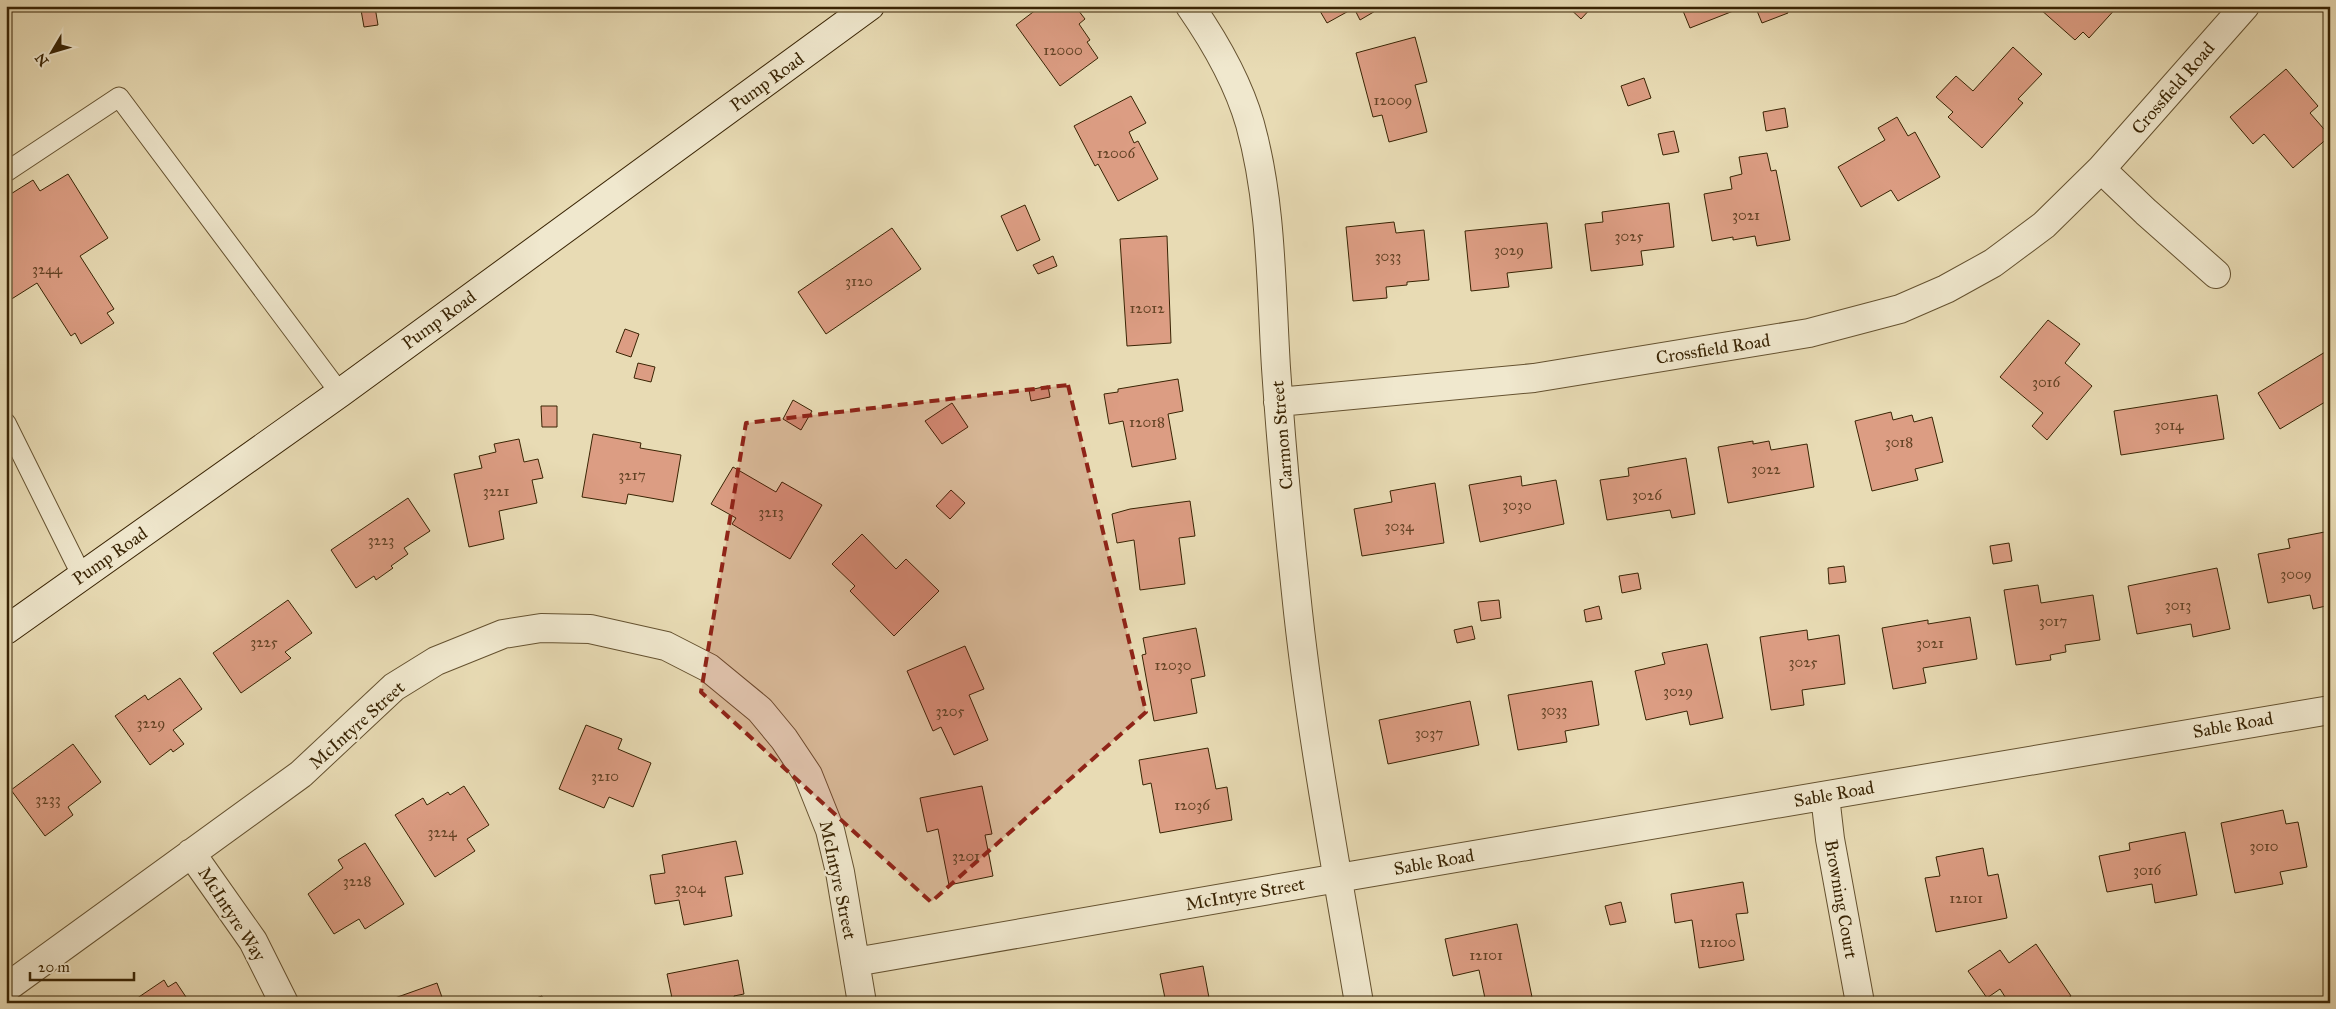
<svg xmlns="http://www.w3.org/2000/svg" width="2336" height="1009" viewBox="0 0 2336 1009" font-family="'IM FELL Great Primer',serif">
<rect width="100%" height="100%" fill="#e8dbb4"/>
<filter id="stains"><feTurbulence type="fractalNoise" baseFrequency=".004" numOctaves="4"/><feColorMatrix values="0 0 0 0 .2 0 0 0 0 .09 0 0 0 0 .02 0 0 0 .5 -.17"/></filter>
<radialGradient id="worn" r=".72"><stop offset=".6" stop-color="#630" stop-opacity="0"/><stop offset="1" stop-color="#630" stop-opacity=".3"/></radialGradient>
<path fill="#dc9d83" stroke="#392404" d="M1041,6h34l10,13 -6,5 11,16 -3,2 11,16 -38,28 -44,-61z
M1317,6h58l2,4 -17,10 -6,-12 -27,15z
M1567,6h26l-12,13z
M1681,6h65l-56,22z
M1755,6h31l2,7 -26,10z
M2040,6h78l-29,32 -6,-6 -8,8 -35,-31z
M375,7l3,18 -14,2 -3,-17z
M1415,37l12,45 -12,3 12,47 -38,10 -7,-27 -9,2 -17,-64z
M2013,47l29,27 -24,25 5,4 -41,45 -34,-31 5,-5 -17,-15 20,-21 17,15z
M2286,69l32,37 -8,7 20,23 -37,32 -29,-34 -11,10 -23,-27z
M1644,78l7,20 -23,8 -7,-20z
M1131,96l15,27 -17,9 5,11 4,-2 20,38 -40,22 -20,-37 -3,2 -21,-40z
M1785,108l3,19 -22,4 -3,-19z
M1897,117l11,19 7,-4 25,45 -42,24 -7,-11 -30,17 -23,-40 47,-27 -7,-12z
M1674,131l5,21 -16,3 -5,-21z
M1767,153l4,18 5,-1 14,70 -33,6 -2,-10 -22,4v-3l-21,4 -8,-47 28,-5 -2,-12 12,-3 -3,-17z
M68,174l40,64 -28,18 34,53 -7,4 7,10 -33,21 -6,-11 -4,3 -34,-53 -27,17 -4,-6v-97l27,-17 7,11z
M1669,203l5,44 -33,4 2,14 -52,6 -6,-47 18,-2 -1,-10z
M1025,205l15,35 -23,11 -16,-35z
M1394,222l2,11 28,-3 5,50 -22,2v3l-21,2 1,11 -34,3 -7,-74z
M1547,223l5,45 -45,5 2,14 -38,4 -6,-60z
M892,228l29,41 -95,65 -28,-42z
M1167,236l4,107 -44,3 -7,-107z
M1053,256l4,10 -19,8 -5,-9z
M2048,320l32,24 -15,19 27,23 -45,54 -15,-14 11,-13 -43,-36z
M625,329l14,5 -8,23 -15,-5z
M2330,349v50l-50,30 -22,-36z
M638,363l17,4 -4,15 -17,-4z
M1178,379l5,32 -15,3 8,45 -44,8 -9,-46 -14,3 -5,-30 14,-2v-3z
M1048,386l2,11 -19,4 -2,-11z
M2217,395l7,44 -103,16 -7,-44z
M793,400l19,11 -11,19 -18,-11z
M952,403l16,24 -26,17 -17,-23z
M541,406h16v21h-15z
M1891,412l2,8 19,-5 2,7 18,-5 11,45 -28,7 3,11 -46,11 -17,-70z
M593,434l48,9 -1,5 41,7 -8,47 -45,-8 -2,10 -44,-7z
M519,439l5,23 14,-3 5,19 -11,2 5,23 -38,8 5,28 -35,8 -15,-73 28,-6 -3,-12 17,-4 -2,-8z
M1753,441v3l16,-3 2,9 36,-6 7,43 -86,16 -10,-56z
M1686,458l9,56 -23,4 -2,-8 -63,10 -7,-40 29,-4 -1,-8z
M733,467l43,25 6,-10 40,23 -32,54 -58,-35 4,-6 -25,-14z
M1521,476l1,10 34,-6 8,44 -84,18 -11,-57z
M1435,483l9,60 -82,13 -8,-47 38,-7 -2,-11z
M951,490l14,13 -15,16 -14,-13z
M408,498l22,33 -26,17 4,6 -17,12 2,2 -17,12 -2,-4 -18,12 -25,-38z
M1190,501l5,35 -16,2 6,46 -45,6 -6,-50 -17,3 -5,-29 18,-5z
M2330,531v74l-17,4 -3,-14 -42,8 -10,-49 32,-6 -2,-9z
M862,534l34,35 10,-10 33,32 -45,45 -44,-45 5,-5 -23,-22z
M2009,543l3,18 -19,3 -3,-18z
M1844,566l2,16 -17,2 -1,-16z
M2217,568l13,61 -37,8 -2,-13 -54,10 -9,-48z
M1638,573l3,16 -19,4 -3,-17z
M2038,585l3,18 52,-8 7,45 -35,5 1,7 -16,3 1,5 -35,5 -12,-75z
M288,600l24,33 -27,19 6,6 -50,35 -28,-40z
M1499,600l2,18 -20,3 -3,-19z
M1599,606l3,13 -16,3 -2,-12z
M1970,617l7,42 -54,9 3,15 -33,6 -11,-61 46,-8v4z
M1472,626l3,13 -18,4 -3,-13z
M1196,628l9,48 -14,3 6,34 -43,8 -12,-66 4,-1 -3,-16z
M1807,630l1,10 31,-5 6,49 -43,6 2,15 -33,5 -11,-73z
M1707,644l16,74 -33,7 -3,-14 -41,9 -11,-49 30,-7 -3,-11z
M965,646l19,43 -15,6 19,45 -34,15 -13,-28 -8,4 -26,-60z
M180,678l22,31 -29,21 11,14 -11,8 -2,-3 -21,16 -35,-49 30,-21 3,5z
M1592,681l7,44 -34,6 2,11 -49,8 -10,-55z
M1470,701l9,44 -91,19 -9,-44z
M586,725l36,14 -4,10 33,14 -18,44 -24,-10 -5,11 -45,-19z
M73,744l28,38 -33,25 5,8 -28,21 -34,-46z
M1208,748l8,41 11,-2 5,33 -72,13 -9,-50 -8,2 -4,-25z
M464,786l25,39 -22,14 8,12 -40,26 -40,-62 28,-17 4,7 21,-13 2,3z
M982,786l10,48 -7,1 8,41 -44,9 -11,-56 -11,3 -7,-34z
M2283,810l3,14 12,-2 9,45 -27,5 3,12 -48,9 -14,-70z
M2185,832l12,63 -42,8 -3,-19 -45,8 -8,-36 31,-6 -1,-7z
M736,841l7,33 -18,3 7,39 -48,9 -5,-25 -24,4 -5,-29 15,-2 -3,-18z
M365,843l39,61 -39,25 -6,-10 -25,15 -26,-40 35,-26 -5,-8z
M1983,848l5,28 10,-2 9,44 -71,14 -11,-54 15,-2 -4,-19z
M1743,882l5,31 -12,1 8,46 -45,8 -7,-48 -17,3 -4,-29z
M1621,902l5,20 -16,3 -5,-19z
M1517,924l15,73 -27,6h-19l-7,-33 -26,6 -8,-37z
M2036,944l35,52 -9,7h-53l-9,-14 -13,9 -19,-27 32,-21 9,13z
M738,960l6,34 -10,2 1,7h-62l-6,-29z
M1203,966l7,37h-44l-6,-29z
M164,980l4,7 8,-5 14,21h-60z
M437,983l7,20h-51l-1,-4z
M542,996l2,7h-19l-1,-1z
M1760,1000l1,3h-21z"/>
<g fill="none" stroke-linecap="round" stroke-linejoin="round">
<g stroke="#655230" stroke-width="21">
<path id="service" d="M6,172l113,-75 221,296
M6,423l76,153"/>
</g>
<g stroke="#655230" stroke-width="30">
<path id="minor" d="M1190,6c25,36 48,76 60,118 22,79 21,163 26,244 5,75 12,150 20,225 14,137 40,273 63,410
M2101,169l45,43 70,62
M1278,402l256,-24 275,-45 91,-24 46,-20 47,-26 51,-38 57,-56 144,-163
M1825,796l5,43 30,164
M191,853l62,88 31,62
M855,962l483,-84 992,-168
M6,988l295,-214 93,-87 42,-26 67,-27 38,-6 49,1 76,17 43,22 51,42 24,29 24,36 22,55 10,42 22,131"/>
</g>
<g stroke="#392404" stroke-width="30">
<path id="secondary" d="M6,630l334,-237 530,-387"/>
</g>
<use href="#service" stroke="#f0e8ce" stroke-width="19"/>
<use href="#minor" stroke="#f0e8ce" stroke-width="28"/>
<use href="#secondary" stroke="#f0e8ce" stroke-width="28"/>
</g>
<path fill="#8f2418" fill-opacity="0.2" stroke="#8f2418" stroke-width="4" stroke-dasharray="10 6" stroke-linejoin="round" d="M1068,385l78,327 -215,190 -230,-210 45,-269z"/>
<g text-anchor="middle" stroke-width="5" stroke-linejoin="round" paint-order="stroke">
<g font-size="15" fill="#624224">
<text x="1063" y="55">12000</text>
<text x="1393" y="105">12009</text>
<text x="1116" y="158">12006</text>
<text x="1746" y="220">3021</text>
<text x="1629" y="241">3025</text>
<text x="1509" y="255">3029</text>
<text x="1388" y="261">3033</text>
<text x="47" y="274">3244</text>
<text x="859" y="286">3120</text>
<text x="1147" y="313">12012</text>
<text x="2046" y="387">3016</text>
<text x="1147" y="427">12018</text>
<text x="2169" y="430">3014</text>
<text x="1899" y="447">3018</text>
<text x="1766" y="474">3022</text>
<text x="632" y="480">3217</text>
<text x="496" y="496">3221</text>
<text x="1647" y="500">3026</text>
<text x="1517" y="510">3030</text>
<text x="771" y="517">3213</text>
<text x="1399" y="531">3034</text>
<text x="381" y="545">3223</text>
<text x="2296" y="579">3009</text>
<text x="2178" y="610">3013</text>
<text x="2053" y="626">3017</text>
<text x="264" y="647">3225</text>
<text x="1930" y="648">3021</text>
<text x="1803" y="667">3025</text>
<text x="1173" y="670">12030</text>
<text x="1678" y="696">3029</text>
<text x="1554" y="715">3033</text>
<text x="950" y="716">3205</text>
<text x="151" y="728">3229</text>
<text x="1429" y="738">3037</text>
<text x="605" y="781">3210</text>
<text x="48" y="804">3233</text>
<text x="1192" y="810">12036</text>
<text x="442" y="837">3224</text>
<text x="2264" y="851">3010</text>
<text x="966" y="861">3201</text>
<text x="2147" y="875">3016</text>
<text x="357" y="886">3228</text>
<text x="690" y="893">3204</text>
<text x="1966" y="903">12101</text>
<text x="1718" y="947">12100</text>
<text x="1486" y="960">12101</text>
</g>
<g font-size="18" fill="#392404" stroke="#f0e8ce">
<text transform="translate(767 82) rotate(-36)" y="6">Pump Road</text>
<text transform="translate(2173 88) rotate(-49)" y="6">Crossfield Road</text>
<text transform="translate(439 320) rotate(-36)" y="6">Pump Road</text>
<text transform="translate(1713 349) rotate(-9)" y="6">Crossfield Road</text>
<text transform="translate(1282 435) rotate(-95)" y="6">Carmon Street</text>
<text transform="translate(110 556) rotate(-35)" y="6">Pump Road</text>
<text transform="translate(357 725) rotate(-42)" y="6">McIntyre Street</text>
<text transform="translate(2233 725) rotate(-10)" y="6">Sable Road</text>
<text transform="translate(1834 794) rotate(-10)" y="6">Sable Road</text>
<text transform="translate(1434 862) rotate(-10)" y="6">Sable Road</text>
<text transform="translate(838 880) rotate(78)" y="6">McIntyre Street</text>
<text transform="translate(1245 894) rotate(-10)" y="6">McIntyre Street</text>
<text transform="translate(1841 899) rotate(80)" y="6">Browning Court</text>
<text transform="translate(232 914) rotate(57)" y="6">McIntyre Way</text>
</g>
</g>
<rect width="2336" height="1009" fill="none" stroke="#e8dbb4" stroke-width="25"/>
<rect x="8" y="8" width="2321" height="994" fill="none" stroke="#392404" stroke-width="2.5"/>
<rect x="12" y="12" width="2311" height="984" fill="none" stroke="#392404"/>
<g transform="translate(52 52) rotate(232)" stroke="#f0e8ce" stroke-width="4" paint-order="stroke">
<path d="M0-4L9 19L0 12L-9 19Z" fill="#392404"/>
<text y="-8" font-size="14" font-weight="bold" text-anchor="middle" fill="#392404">N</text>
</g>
<path d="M30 972v8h104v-8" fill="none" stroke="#392404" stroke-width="2.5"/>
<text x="38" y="972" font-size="15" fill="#392404" stroke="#f0e8ce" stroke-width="4" paint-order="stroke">20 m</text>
<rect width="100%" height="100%" filter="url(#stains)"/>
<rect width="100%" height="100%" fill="url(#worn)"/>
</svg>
